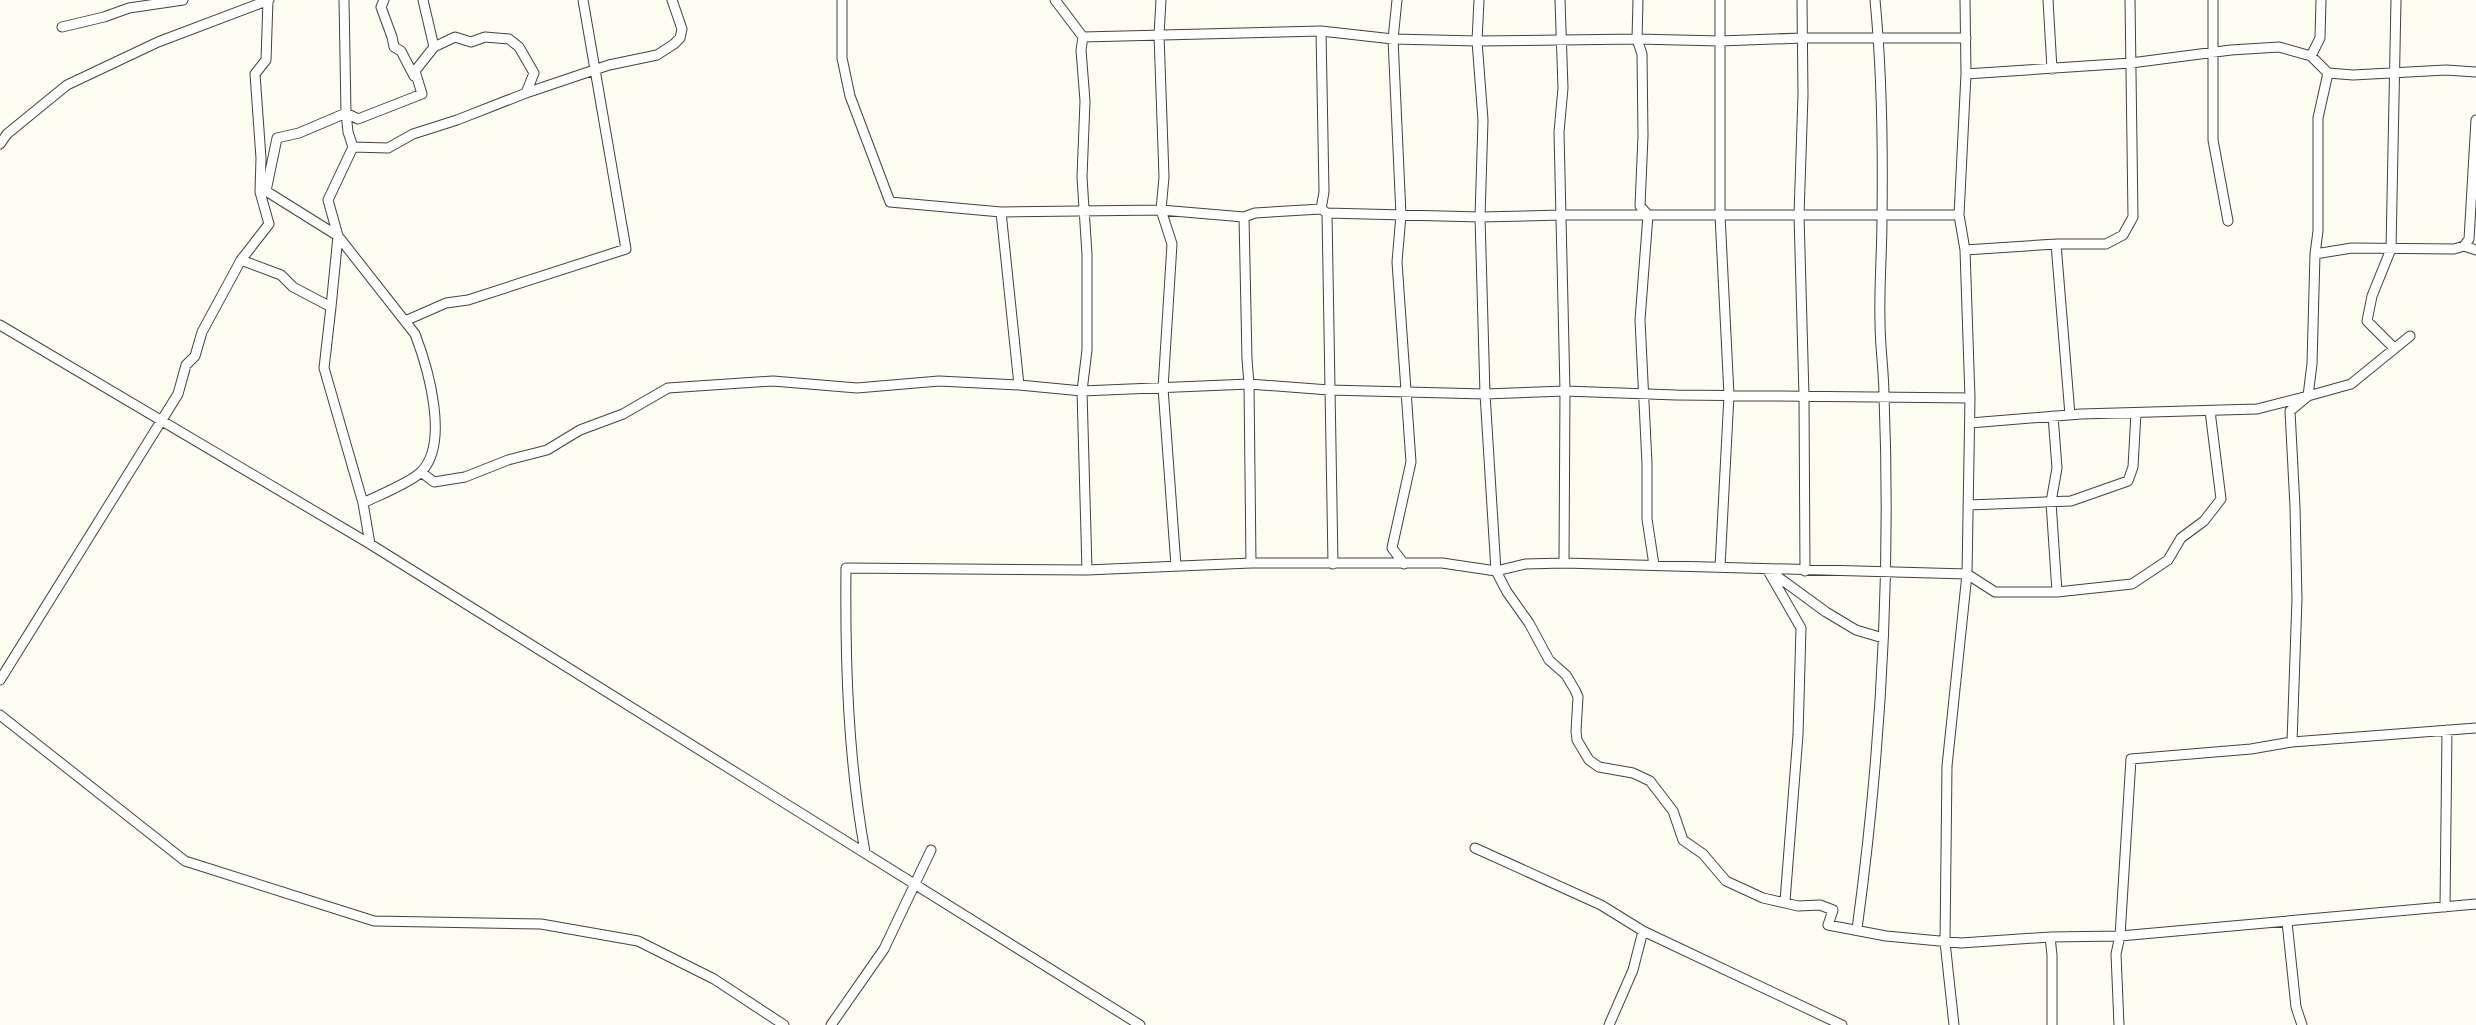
<svg xmlns="http://www.w3.org/2000/svg" width="2476" height="1025" viewBox="0 0 2476 1025" font-family="Literata,serif">
<rect width="100%" height="100%" fill="#fdfdf2"/>
<g fill="none" stroke-linecap="round" stroke-linejoin="round">
<g stroke="#424242" stroke-width="11">
<path id="minor" d="M384,0l-3,7 11,30 2,10 7,4 13,25
M423,0l11,47
M842,0v58l8,38 40,106 111,10 160,-2 83,7
M1055,0l28,37 238,-6 3,161 -3,17 -66,4 -11,4 3,142 2,25 2,179h191l54,8 11,21 22,31 20,37 17,15 9,15 3,7 -2,34 1,9 12,20 10,7 34,6 17,8 23,30 10,29 20,14 23,27 37,17 35,8 22,-1 13,5 -5,15 58,11 75,7 89,-6 70,-1 356,-32
M1161,0l-2,35 5,142 -3,33 11,34 -9,144 13,178
M1397,0l-4,39 8,176 -4,47 14,200 -19,86 12,16
M1479,0l-2,41 6,79 -3,97 5,177 11,177 29,-7 39,-1 403,11 28,18h62l75,-8 36,-24 13,-22 23,-17 17,-22 -11,-88
M1560,0l3,88 -4,44 6,259 -1,172
M1638,0l-1,39 5,15 1,82 -3,70 8,9 -8,105 7,144v55l7,46
M1802,0l1,95 -4,120 5,181 1,175
M2048,0l4,69
M2213,0v140l15,81
M2321,0l-1,38 -9,18 17,17 25,2 93,-5 30,2
M62,27l42,-10 25,-9 54,-8
M1321,31l72,8 84,2 160,-2 83,2 82,-3h164
M1966,74l165,-11 100,-13 48,-3 32,9
M526,93l83,-28 48,-10 17,-11 6,-6 2,-9 -10,-29
M0,144l7,-10 60,-49 91,-43 111,-42
M266,191l72,45 77,98c13,34 35,109 6,138 -11,11 -44,24 -58,31
M260,192l1,-34 -6,-84 11,-14 2,-60
M1321,209l6,4 153,4 82,-2h397
M1001,212l18,173 63,6 5,-41v-95l-5,-78 3,-76 -4,-51 2,-13
M1327,213l6,351
M2056,244l14,171
M2464,246l12,4
M1965,250l91,-6h50l17,-9 10,-18 -3,-217
M2315,254l37,-6 102,1 10,-3 5,-7 7,-119
M241,260l40,15 12,12 38,20 -7,61 39,135 7,41
M331,307l7,-71 -10,-36 25,-53 -5,-15 -2,-19 -2,-113
M405,321l41,-18 22,-3 158,-51 -43,-249
M0,325l370,219 770,481
M2394,348l-27,-27 5,-25 19,-47 5,-249
M2053,416l4,52 -6,34 6,90
M1970,423l111,-9 176,-5 51,-13 4,-32 3,-110 3,-23v-113l10,-45
M421,472l13,10 31,-5 43,-17 39,-10 33,-20 43,-16 45,-26 105,-7 84,7 82,-7 80,4
M1968,505l103,-4 57,-20 5,-14 3,-54
M1251,563l-164,7 -5,-179 167,-7 80,6 156,4 80,-3 111,4 294,3
M1720,567l9,-172 -9,-180v-215
M0,680l178,-286 8,-29 9,-9 7,-24 39,-72 28,-36 -9,-32 6,-1 11,-53 22,-5 47,-20 12,6 64,-25 -7,-23 19,-24 21,-10 16,5 14,-5 24,2 10,8 15,26 -8,20 -69,27 -44,14 -25,14 -35,-1
M0,715l185,146 189,60 167,3 97,17 76,38 70,46
M2292,742l184,-14
M1475,848l126,57 42,26 199,94
M865,852c-17,-94 -20,-189 -19,-284l241,2
M1785,901l13,-166 3,-107 -34,-59 59,43 30,18 27,8
M2445,907l2,-177
M2287,922l9,85 6,18
M1857,929c24,-176 34,-355 27,-533 0,-24 -4,-49 -4,-74 -1,-35 2,-70 2,-105 1,-72 0,-145 -7,-217
M2050,937l2,18v70
M831,1025l53,-76 47,-99
M1609,1025l24,-55 10,-39
M1954,1025l-9,-83 2,-176 20,-192 3,-176 -5,-148 -6,-35 7,-141 -1,-74
M2119,1025l-3,-71 4,-18 11,-177 120,-10 41,-7 5,-143 -2,-92 -5,-96 18,-15 43,-12 59,-48"/>
</g>
<use href="#minor" stroke="#fff" stroke-width="9"/>
</g>
</svg>
